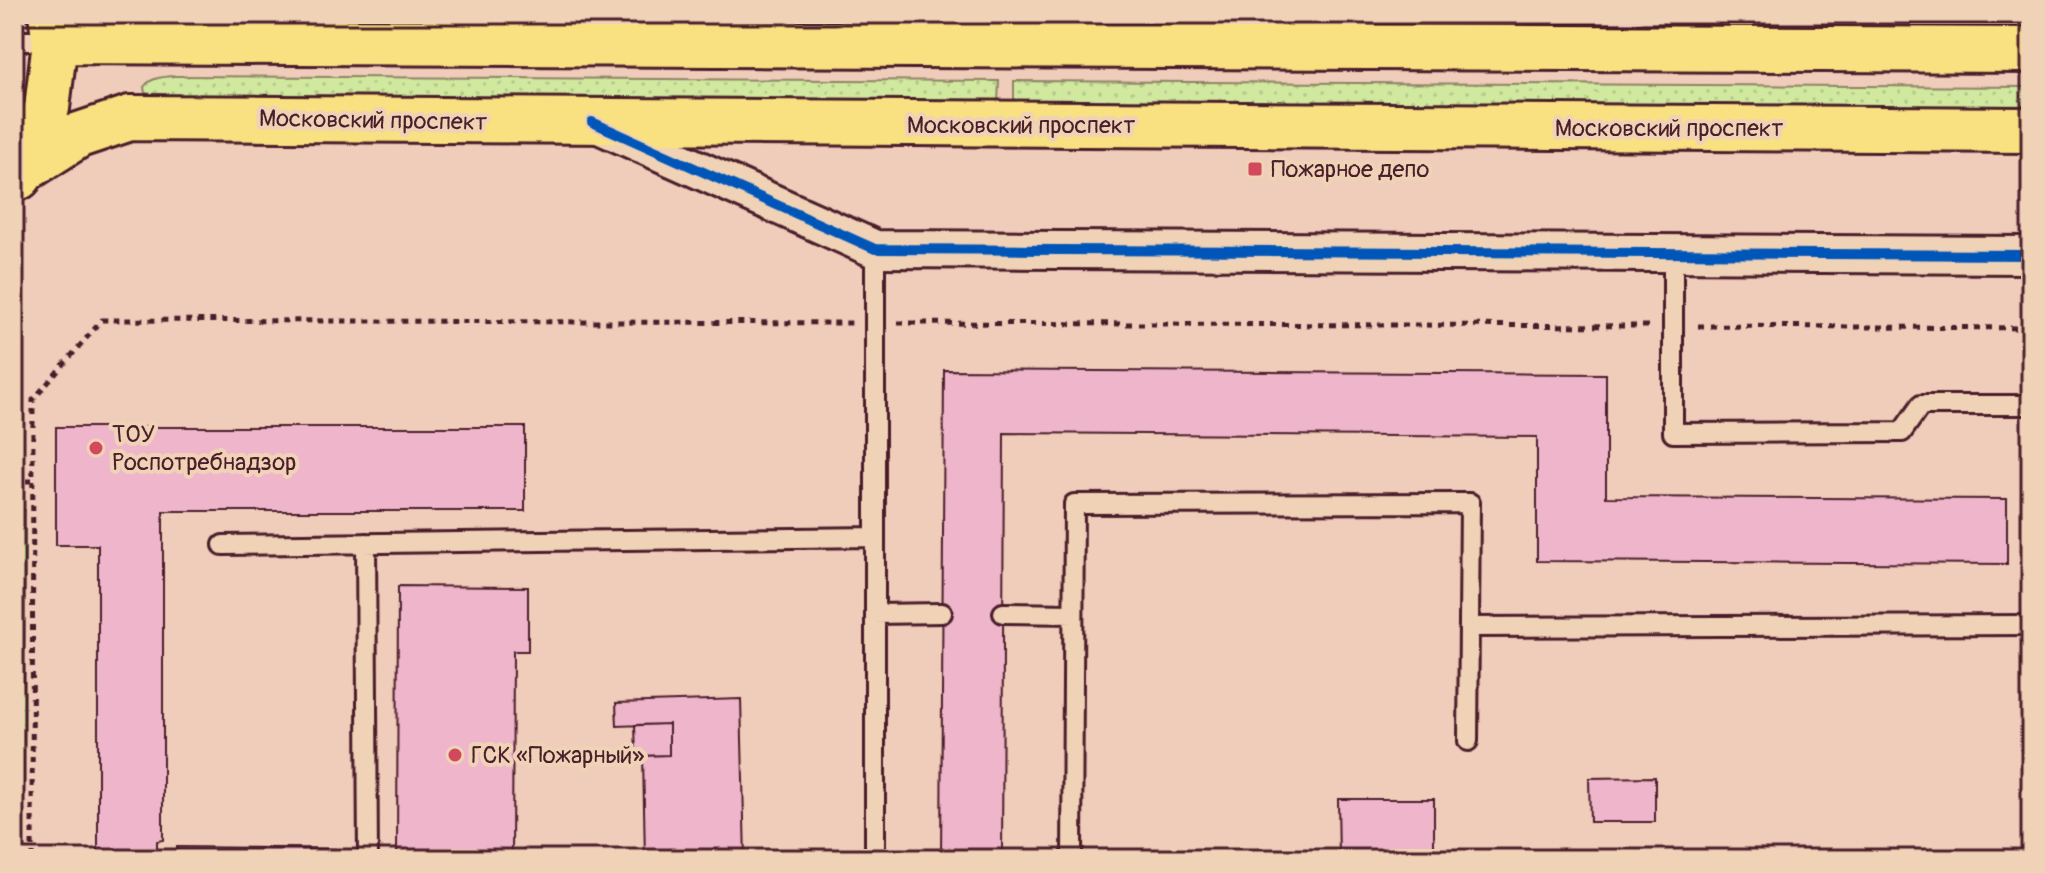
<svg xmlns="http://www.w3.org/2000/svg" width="2045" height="873" viewBox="0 0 2045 873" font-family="Pangolin,sans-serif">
<defs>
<pattern id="grass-dots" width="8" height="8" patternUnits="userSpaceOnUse" patternTransform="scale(2)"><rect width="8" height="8" fill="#d0e99f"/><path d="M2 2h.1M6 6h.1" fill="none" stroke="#b4c789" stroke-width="1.8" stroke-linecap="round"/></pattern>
</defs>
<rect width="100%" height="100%" fill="#f0ccba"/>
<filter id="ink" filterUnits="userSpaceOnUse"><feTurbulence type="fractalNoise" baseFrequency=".0125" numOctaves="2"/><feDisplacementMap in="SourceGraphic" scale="16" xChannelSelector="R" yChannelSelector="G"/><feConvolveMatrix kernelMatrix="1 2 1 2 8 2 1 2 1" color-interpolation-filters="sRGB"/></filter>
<g filter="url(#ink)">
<path fill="url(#grass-dots)" stroke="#8d8465" stroke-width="2" d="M1334,14h697v4z
M173,76l826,5 -1,22 -825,-6 -28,-4 -1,-6c6,-9 18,-10 29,-11z
M1014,81l1017,6v20l-1017,-5z
M14,510h11l-2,349h-9z"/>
<path fill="#efb6cb" stroke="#4a1f2b" stroke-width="2" d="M944,370l662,4v123l401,2v65l-470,-3v-124l-533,-4 -2,426h-61z
M56,427h469v84h-362v329l-6,1v18h-59v-314h-42z
M398,586l130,1v64h-15l-1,208h-115z
M741,699l4,160h-100l-2,-103 26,-1v-31l-52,2 -1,-23z
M669,724v31l-33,1 -1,-31z
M1655,777v45h-65l-1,-44z
M1338,799h96v60h-95z
M177,847l158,2v10h-158z"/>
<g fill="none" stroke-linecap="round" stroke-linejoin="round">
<g stroke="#4a1f2b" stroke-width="24">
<path id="lane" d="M14,41h41
M1673,253v180l229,-1 19,-27h110
M366,543l2,316
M223,545l652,-8
M1003,613l70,1
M875,614l67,-1
M1469,627l562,-2
M875,859v-610
M1072,859l2,-355 396,-1 -2,238"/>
</g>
<g stroke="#4a1f2b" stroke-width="42">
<path id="street" d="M597,124l278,125 1156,6"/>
</g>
<g stroke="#4a1f2b" stroke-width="50">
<path id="primary" d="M55,41l1976,9
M24,170l55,-35 51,-17 1901,12
M19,177l5,-7 23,-62 8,-67 -4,-27"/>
</g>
<path stroke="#4a1f2b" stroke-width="5" stroke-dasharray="6 6" stroke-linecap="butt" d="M898,323l750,3
M1698,326l333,2
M14,481h18
M32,859l1,-459 69,-80 750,3"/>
<use href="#lane" stroke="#f0d2b6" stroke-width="18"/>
<use href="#street" stroke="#f0d2b6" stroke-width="36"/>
<use href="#primary" stroke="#f9e181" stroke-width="44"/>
<g stroke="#f0d2b6" stroke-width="15">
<path id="cycleway" d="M592,122l283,127 1156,6"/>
</g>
<use href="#cycleway" stroke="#0057b8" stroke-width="10"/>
</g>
</g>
<g fill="#d1495b" stroke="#f0d2b6" stroke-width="3">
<rect x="1247" y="161" width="16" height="16" rx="4"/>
<circle cx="96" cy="448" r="8"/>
<circle cx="455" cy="755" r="8"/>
</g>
<g text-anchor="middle" stroke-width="8" stroke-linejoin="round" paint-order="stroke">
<g font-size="24" fill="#4a1f2b" stroke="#f0d2b6">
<text transform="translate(373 120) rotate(1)" y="8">Московский проспект</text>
<text x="1021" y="133">Московский проспект</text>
<text x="1669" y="136">Московский проспект</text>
</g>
<g font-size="24" fill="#4a1f2b" stroke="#f0d2b6" text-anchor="start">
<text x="1271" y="177">Пожарное депо</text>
<text x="112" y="442">ТОУ<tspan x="112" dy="28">Роспотребнадзор</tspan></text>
<text x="471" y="763">ГСК «Пожарный»</text>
</g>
</g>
<rect width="2045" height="873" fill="none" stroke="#f0d2b6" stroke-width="48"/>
<rect x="24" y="24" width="1997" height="825" fill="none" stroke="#4a1f2b" stroke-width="3" filter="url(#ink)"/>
</svg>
